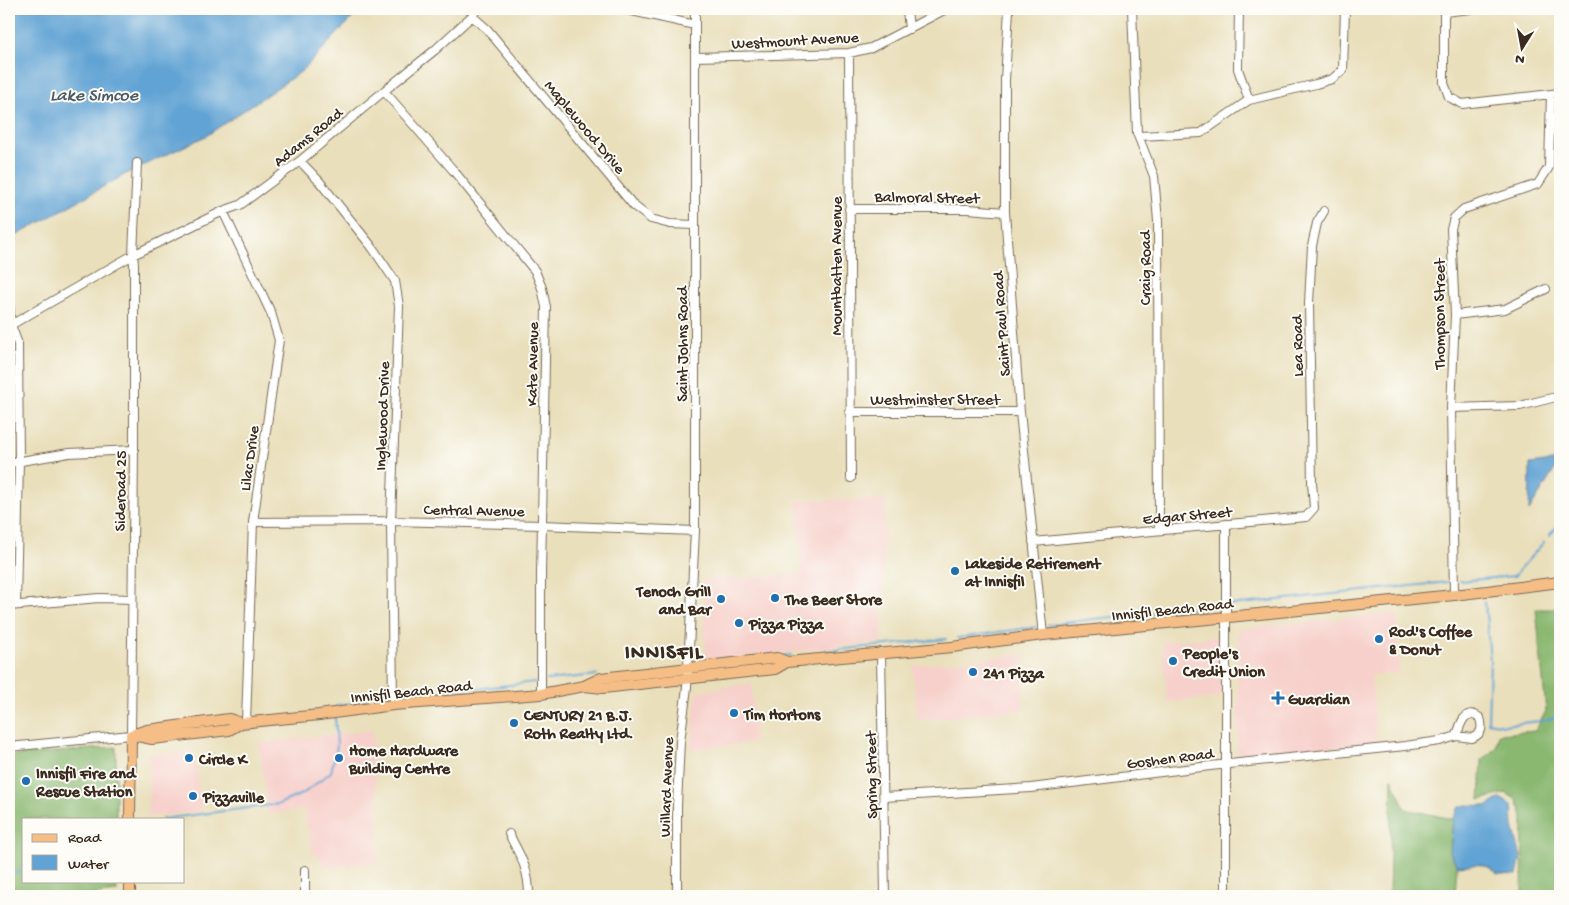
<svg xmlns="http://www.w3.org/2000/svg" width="1569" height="905" viewBox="0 0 1569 905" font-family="'Gochi Hand',sans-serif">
<rect width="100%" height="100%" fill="#fdfcf7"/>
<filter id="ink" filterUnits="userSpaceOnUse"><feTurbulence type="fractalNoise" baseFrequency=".02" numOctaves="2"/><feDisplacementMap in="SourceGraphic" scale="10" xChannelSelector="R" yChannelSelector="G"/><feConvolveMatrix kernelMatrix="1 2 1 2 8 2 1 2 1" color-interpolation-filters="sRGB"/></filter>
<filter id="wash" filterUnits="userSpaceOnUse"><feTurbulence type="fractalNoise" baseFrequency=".0096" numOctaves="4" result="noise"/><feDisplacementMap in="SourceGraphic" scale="20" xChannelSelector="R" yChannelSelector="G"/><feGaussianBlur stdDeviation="1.12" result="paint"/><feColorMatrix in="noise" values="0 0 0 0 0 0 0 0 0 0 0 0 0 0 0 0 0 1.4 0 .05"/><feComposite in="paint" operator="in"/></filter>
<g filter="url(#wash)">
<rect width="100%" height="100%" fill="#e9dfbb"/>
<path fill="#f7d0cb" d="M797,500h88l-3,142 -176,19 -4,-81 99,-6z
M1397,613l2,60 -28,2 6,68 -139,12v-126z
M1221,636v61l-54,5 -5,-60z
M1023,654v56l-106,10 -4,-54z
M752,683l2,59 -64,8 7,-58z
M372,730l5,72 1,60 -51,5 -15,-17 -8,-41 -36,5 -9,-71z
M194,751l8,60 -54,6 2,-63z"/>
<path fill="#8ab871" stroke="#627148" d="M1536,609h24v287h-38l1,-79 -6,-17 -11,-7 -26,7 2,-40 14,-12 3,-14 36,-3 11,-20z
M116,747v72h-92v62h92l1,11 -38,4h-70v-140z
M1392,778l13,31 48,10 -3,33 7,14 -2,30h-66z"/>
<path fill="#61a3d4" stroke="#4e6679" d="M9,9h352l-59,62 -96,65 -80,38 -117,66z
M1560,460v1l-31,50 1,-47z
M1500,798l12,7 1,21 8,31 -4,18 -20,-1c-12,-13 -23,-9 -40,-8l-7,-14 3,-33 5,-11 8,-3 22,1z"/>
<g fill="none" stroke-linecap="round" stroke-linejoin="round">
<path stroke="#61a3d4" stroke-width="2" d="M1549,536l11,-13
M1460,581l54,-5 30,-34
M1485,602l5,59 -2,61 16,3 45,-5 11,-5
M1231,605l217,-23
M1048,625l46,-6 126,-13
M957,638l79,-11
M826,651l120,-12
M783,656l8,-1
M547,680l50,-5
M398,698l137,-16
M336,710l1,-5 50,-6
M162,819l117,-15 25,-11 27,-21 6,-26 -2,-29
M9,874l15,-3"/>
</g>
</g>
<g filter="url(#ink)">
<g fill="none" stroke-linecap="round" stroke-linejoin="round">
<g stroke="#786955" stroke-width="10">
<path id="minor" d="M623,9l72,16
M907,9l2,20
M1009,9l-4,71v132l15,200 23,223
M1132,9l5,124 17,43 4,45 1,309
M1239,9l-1,60 11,31
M1444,9v74l5,14 13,7 98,-11
M1444,12l26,-3
M472,16l15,13 147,177 17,13 19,5 25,1
M849,53l2,425
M696,57l153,-4 22,-5 75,-39
M384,91l69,79 82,101 7,17 4,19 -5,268v119
M1139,136l62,-3 48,-33 67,-16 16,-5 11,-9 2,-61
M300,161l19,20 53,66 23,34 4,25 -8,215 2,184
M849,209h119l37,3
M223,211l48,102 8,27 -26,182 -7,200
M9,305l2,20 7,19 1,117 -3,144
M1455,315l50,-6 41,-20
M9,326l124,-71 90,-44 17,-6 60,-44 84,-70 51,-41 37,-34 5,-7
M1451,408l69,-2 40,-10
M850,412h170
M9,463l60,-10 65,-3
M253,522l138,-1 151,4 153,6
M1033,542l273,-25 8,-9 -2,-26 -3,-179 3,-57 5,-23 7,-12
M1454,595l-3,-187 4,-93 -4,-86 3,-11 10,-9 74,-25 11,-17 2,-73
M9,606l90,-8 33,1
M881,652l4,244
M9,747l122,-12 3,-285v-186l-1,-9 4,-92
M884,797l147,-9 179,-22 195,-20 35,-5 17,-5 15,2c10,-4 11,-10 8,-20 -15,-11 -20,6 -23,18
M509,834c12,23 20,35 20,62
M305,870v26
M677,896v-91l3,-63 7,-55 8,-156v-522
M1226,896v-372"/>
</g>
<g stroke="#786955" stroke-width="12">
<path id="major" d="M584,686l19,2 172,-19 12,-7 165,-15 91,-12 411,-40 106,-13
M131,735l16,-5 82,-11 12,4 78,-8 74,-10 148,-11 43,-8 17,-8 176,-20 10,4
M132,735l20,4 77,-9 12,-7
M130,819l1,-84
M130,896v-15"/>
</g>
<use href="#minor" stroke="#fff" stroke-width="8"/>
<use href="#major" stroke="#f6be87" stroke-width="10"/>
</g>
</g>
<g fill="#1f6fb2" stroke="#fdfcf7" stroke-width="2">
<circle cx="955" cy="571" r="5"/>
<circle cx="775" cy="598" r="5"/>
<circle cx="721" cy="599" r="5"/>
<circle cx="739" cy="623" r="5"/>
<circle cx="1379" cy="639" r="5"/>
<circle cx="1173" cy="661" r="5"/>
<circle cx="973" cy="672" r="5"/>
<path d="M1275.5 690.5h5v5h5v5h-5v5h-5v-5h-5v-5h5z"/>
<circle cx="734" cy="713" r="5"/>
<circle cx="514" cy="723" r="5"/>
<circle cx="189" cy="758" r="5"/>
<circle cx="339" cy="758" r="5"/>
<circle cx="26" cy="781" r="5"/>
<circle cx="193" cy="796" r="5"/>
</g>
<g text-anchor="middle" stroke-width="4" stroke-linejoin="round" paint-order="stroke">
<g font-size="16" fill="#3b2a1e" stroke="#fdfcf7">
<text transform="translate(795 39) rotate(-3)" y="6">Westmount Avenue</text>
<text transform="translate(586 126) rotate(50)" y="6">Maplewood Drive</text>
<text transform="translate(307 136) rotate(-39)" y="6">Adams Road</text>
<text transform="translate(927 196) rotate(1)" y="6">Balmoral Street</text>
<text transform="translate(835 266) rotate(-90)" y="6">Mountbatten Avenue</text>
<text transform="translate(1144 268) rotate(-90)" y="6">Craig Road</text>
<text transform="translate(1438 314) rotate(-90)" y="6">Thompson Street</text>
<text transform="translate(1000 324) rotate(-94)" y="6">Saint Paul Road</text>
<text transform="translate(681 344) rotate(-90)" y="6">Saint Johns Road</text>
<text transform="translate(1296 346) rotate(-91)" y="6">Lea Road</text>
<text transform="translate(531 364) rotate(-89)" y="6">Kate Avenue</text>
<text x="935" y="404">Westminster Street</text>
<text transform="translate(381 416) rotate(-88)" y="6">Inglewood Drive</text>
<text transform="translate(248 458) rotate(-82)" y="6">Lilac Drive</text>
<text transform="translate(119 491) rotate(-89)" y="6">Sideroad 25</text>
<text transform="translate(474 509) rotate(1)" y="6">Central Avenue</text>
<text transform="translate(1187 514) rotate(-5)" y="6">Edgar Street</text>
<text transform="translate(1172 608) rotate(-6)" y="6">Innisfil Beach Road</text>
<text transform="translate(411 690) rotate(-6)" y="6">Innisfil Beach Road</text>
<text transform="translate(1170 757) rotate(-7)" y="6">Goshen Road</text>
<text transform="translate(870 775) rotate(-91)" y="6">Spring Street</text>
<text transform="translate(665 787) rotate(-88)" y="6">Willard Avenue</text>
</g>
<g font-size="16" font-weight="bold" fill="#3b2a1e" stroke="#fdfcf7" text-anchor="start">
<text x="965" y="568">Lakeside Retirement<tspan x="965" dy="18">at Innisfil</tspan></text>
<text x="711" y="596" text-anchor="end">Tenoch Grill<tspan x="711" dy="18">and Bar</tspan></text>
<text x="785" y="604">The Beer Store</text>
<text x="749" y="629">Pizza Pizza</text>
<text x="1389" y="636">Rod's Coffee<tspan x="1389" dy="18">&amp; Donut</tspan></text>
<text x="1183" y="658">People's<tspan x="1183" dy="18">Credit Union</tspan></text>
<text x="983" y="678">241 Pizza</text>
<text x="1288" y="704">Guardian</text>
<text x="744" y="719">Tim Hortons</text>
<text x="524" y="720">CENTURY 21 B.J.<tspan x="524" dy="18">Roth Realty Ltd.</tspan></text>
<text x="349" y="755">Home Hardware<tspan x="349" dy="18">Building Centre</tspan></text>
<text x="199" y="764">Circle K</text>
<text x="36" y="778">Innisfil Fire and<tspan x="36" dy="18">Rescue Station</tspan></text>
<text x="203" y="802">Pizzaville</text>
</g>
<g font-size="18" font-style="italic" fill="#4a5a67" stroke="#fdfcf7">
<text x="94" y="100">Lake Simcoe</text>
</g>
<g font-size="21" font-weight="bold" letter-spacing="1" fill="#3b2a1e" stroke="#fdfcf7">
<text x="664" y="658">INNISFIL</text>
</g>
</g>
<rect width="1569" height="905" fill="none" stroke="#fdfcf7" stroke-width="30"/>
<rect x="22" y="818" width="162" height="65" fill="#fdfcf7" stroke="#afa8a0"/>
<rect x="32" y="834" width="25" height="8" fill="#f6be87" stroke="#afa8a0"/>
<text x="68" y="842" font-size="15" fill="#3b2a1e">Road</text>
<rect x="32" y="855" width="25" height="15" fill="#61a3d4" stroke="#afa8a0"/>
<text x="68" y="868" font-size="15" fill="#3b2a1e">Water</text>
<g transform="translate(1522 48) rotate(191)" stroke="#fdfcf7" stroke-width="4" paint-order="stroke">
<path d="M0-4L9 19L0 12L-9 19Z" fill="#3b2a1e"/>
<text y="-8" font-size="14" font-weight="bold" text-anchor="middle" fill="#3b2a1e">N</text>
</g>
</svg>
